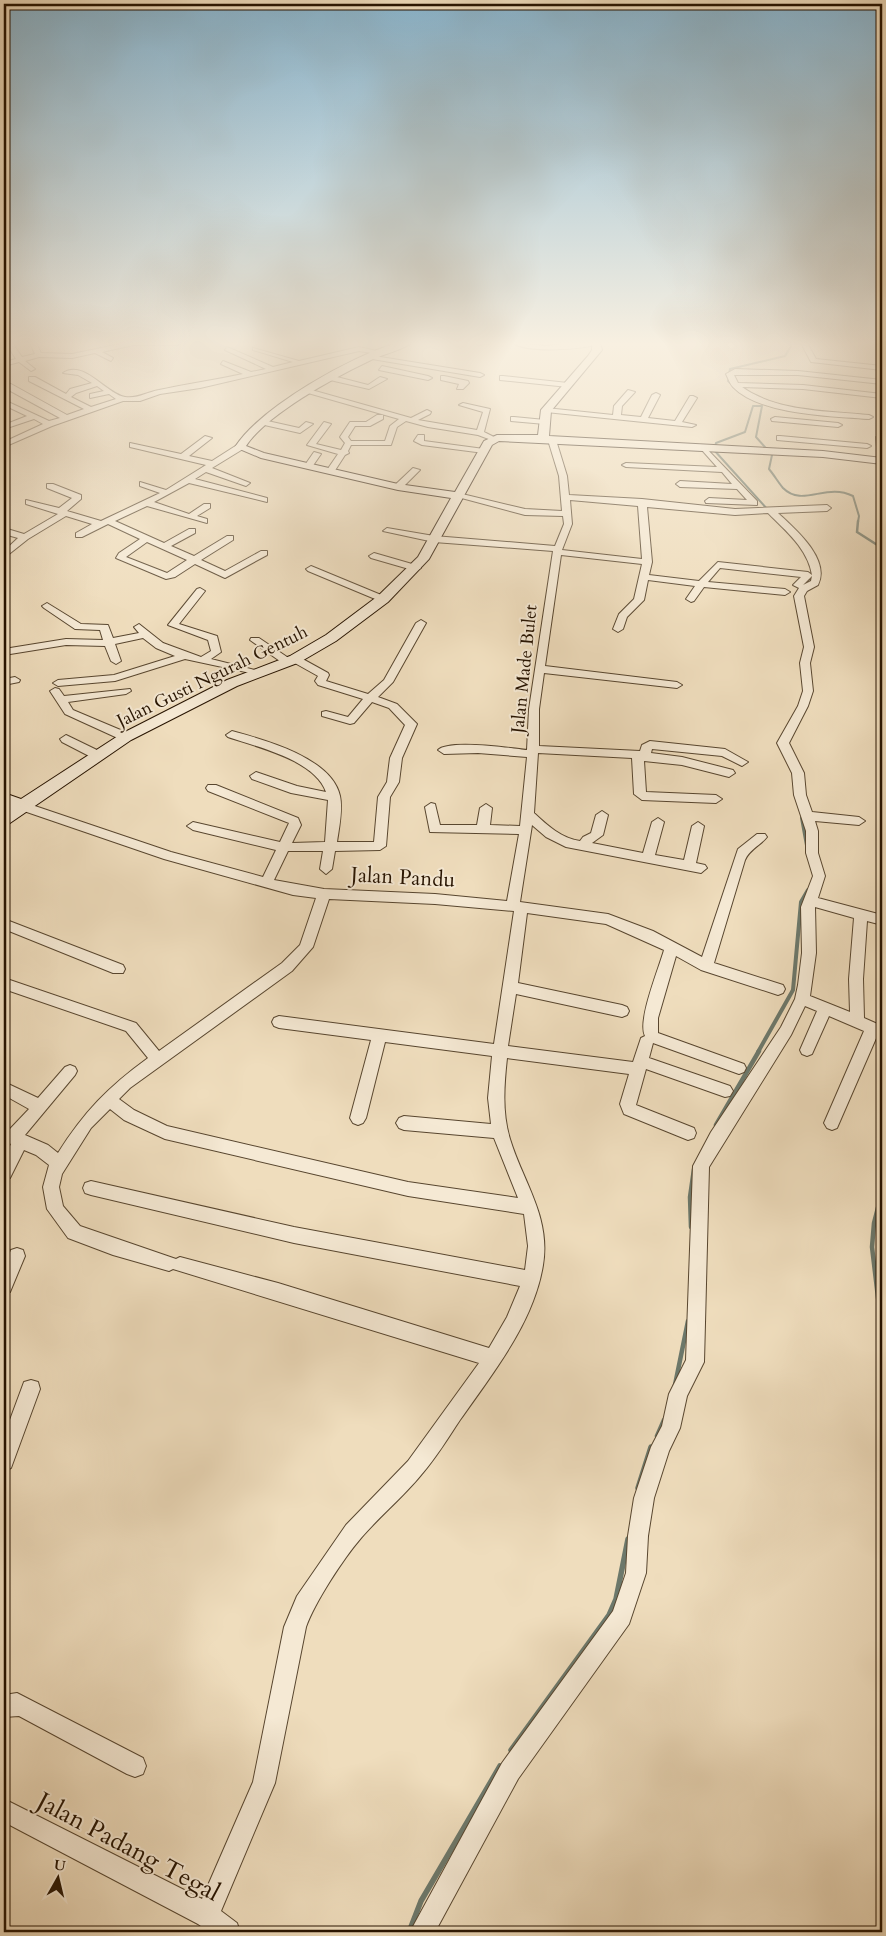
<svg xmlns="http://www.w3.org/2000/svg" width="886" height="1936" viewBox="0 0 886 1936" font-family="Cardo,serif">
<rect width="100%" height="100%" fill="#efddbd"/>
<filter id="stains"><feTurbulence type="fractalNoise" baseFrequency=".004" numOctaves="4"/><feColorMatrix values="0 0 0 0 .2 0 0 0 0 .09 0 0 0 0 .02 0 0 0 .5 -.17"/></filter>
<radialGradient id="worn" r=".72"><stop offset=".6" stop-color="#630" stop-opacity="0"/><stop offset="1" stop-color="#630" stop-opacity=".3"/></radialGradient>
<g fill="none" stroke-linecap="round" stroke-linejoin="round">
<path stroke="#6c786b" stroke-width="2" d="M743,394l-15,-13 2,-12 55,-13 6,-10 -3,-3
M762,406h-9l-8,26 -29,11 -2,7 54,60
M762,406l-6,31 16,18 -3,14c5,6 9,13 14,19 20,20 43,-6 70,8l6,20 -1,6"/>
<path stroke="#6c786b" stroke-width="2.5" d="M858,521l-1,11 25,16
M802,587l12,-8"/>
<path stroke="#6c786b" stroke-width="4" d="M802,818l6,33
M758,1052l35,-62 8,-88 7,-12"/>
<path stroke="#6c786b" stroke-width="4.5" d="M716,1125l43,-74
M882,1192l-8,31 -2,24 10,84
M691,1227l-1,-30 4,-28
M675,1385l13,-64
M657,1436l7,-16"/>
<path stroke="#6c786b" stroke-width="5.5" d="M638,1488l13,-41
M511,1750l98,-135 7,-16 12,-60
M409,1932l12,-31 79,-135"/>
<g stroke="#58462f" stroke-width="2">
<path id="street" d="M6,343h6l10,14 13,-3 -5,-11h6l5,10 31,1 53,-11h56l-3,2h-45l-31,7 11,6 -2,3 -16,-8 -23,5 -33,-1 -14,4 10,8 -4,2 -12,-9 -15,4v-4l12,-3z
M475,343h18l-15,2z
M514,343l32,3 27,-3h26c-11,7 -75,10 -85,0z
M801,343h6l9,16 66,7v4l-71,-8z
M227,347l46,20 20,-5 -40,-12v-2l46,13 60,-14 22,5 -3,2 -19,-3 -159,37 -40,6 -20,7h-17l-71,25 -48,21v-5l39,-18 -9,-5 -30,10v-4l23,-9 -23,-11v-5l45,21 11,-3 -55,-30v-4h6l56,31 17,-6 -55,-28v-4h6l31,17 4,-5 22,-6 -14,-8 -15,-2c21,-14 43,21 62,24 13,2 22,-5 34,-7 28,-6 56,-10 84,-16l-22,-10 2,-3 28,11 15,-3 -41,-19zM97,386l7,5 -14,3v4l19,-4 7,5 -25,8 -20,-10 5,-4z
M368,355l112,18 4,2 -4,2 -114,-19z
M382,366l46,10 4,2 -4,2 -49,-10z
M735,369l63,2 84,9v4l-84,-9h-64l4,8 65,2 79,9v4l-79,-9 -61,-2c35,25 86,24 127,28l4,2 -4,2c-37,-3 -109,-4 -136,-32 -3,-3 -5,-9 -7,-13z
M333,376l35,9 12,-8 7,2 -18,10 -39,-9v-4z
M444,376l24,5 1,2 -6,6h-6l2,-5 -18,-4v-4z
M503,376l65,7 4,2 -4,2 -68,-7v-4z
M308,389l103,29 16,-8 4,2 -1,2 -12,6 59,10 6,-18 -24,-7 4,-2 27,6 -6,23 14,7 -4,2 -16,-6 -50,-8 -22,-6 -9,6 -6,18h-40l-3,6 1,2 -4,2 -11,17h-6l-1,-2 11,-16 -31,-9 17,-23 7,2 -15,20 25,6 4,-7 -5,-6 10,-15h16l11,-7h6v4l-13,7h-15l-7,11 3,4h34l5,-15 9,-7 -91,-26z
M628,390l7,2 -13,14 -1,9 20,2 11,-22 4,-2 4,2 -12,23 27,3 15,-25h3l4,2 -15,24 14,3 -4,2 -146,-15 -4,-2 4,-2 67,7 1,-9z
M514,417l31,3 4,2 -4,2 -34,-3v-4z
M775,417l63,6 4,2 -4,2 -66,-6 -1,-2z
M263,420l36,8 7,-6 7,2 -13,9 -40,-9v-4z
M418,435h6v6l60,8 4,2 -4,2 -62,-8 -8,-4z
M205,436l7,2 -23,18 23,5 25,-16h6v4l-31,19 38,15 -4,3 -40,-14 -11,7 72,19v4l-78,-19 -35,19 35,12 15,-10h6v4l-13,8 10,3v4l-60,-17 -32,15 49,22 25,-14h6v4l-24,13 23,10 33,-20h6v4l-32,20 24,11 36,-20h6v4l-42,23 -30,-14 -20,13 -9,2 -50,-21 3,-5 21,-14 -32,-15 -26,13h-6v-4l16,-9 -26,-8 -38,23 -24,19v-7l14,-13 -14,-4v-6l20,6 34,-20 -32,-10v-4l33,8 13,-10 -25,-10v-4h6l28,11v4l-14,12 34,10 59,-28 -20,-7v-4l26,8 40,-25 -76,-18v-4l51,11zM147,542l40,18 -20,13 -41,-16z
M780,436l87,8 4,2 -4,2 -90,-8v-4z
M876,437l6,1v21l-4,-2z
M552,438l4,2 11,36 2,19 73,4 93,10 92,-4 4,3 -4,3 -49,2c17,16 53,46 40,72l-11,6 -3,5 10,51 -4,16 3,28 -5,15 -19,37 15,30 2,22 6,17 47,5 6,4 -6,4 -44,-4 3,10v22l7,23 -7,22 64,17v10l-15,-4 -4,58 1,39 18,8v12l-5,-2 -40,92 -5,2 -5,-2 -3,-5 40,-92 -35,-15 -17,38 -5,2 -5,-2 -2,-4 17,-39 -12,-5 -14,29 -82,132 -5,195 -17,34 -7,32 -11,23 -15,47 -6,38 -2,37 -17,51 -111,155 -83,153h-25l92,-169 111,-152 13,-38 2,-37 6,-38 17,-51 11,-21 7,-32 17,-34 7,-194 18,-34 70,-105 14,-28 3,-14 4,-32 -1,-46 12,-31 -7,-23v-22l-12,-36 -2,-22 -15,-30 21,-37 5,-15 -3,-28 4,-16 -10,-51 5,-8 -6,-3 8,-8 -81,-9 -12,14 77,7 5,3 -5,3 -81,-8 -10,14 -3,1 -5,-3 9,-13 -47,-6 -4,20 -17,17 -4,12 -5,3 -5,-3 6,-15 15,-15 8,-35 -81,-9 -16,111 132,16 5,3 -5,3 -133,-15 -5,36v37l101,5 2,-6 8,-4 75,8 23,13 -6,4 -20,-10 -70,-7 -1,4 31,4 51,13 2,3 -6,4 -47,-12 -38,-4 2,31 70,3 6,4 -6,4 -74,-3 -8,-6 -2,-36 -94,-5 -4,60c14,13 27,25 46,28l3,-4 8,-4 5,-18 6,-4 6,4 -5,20 -11,8 51,10 9,-31 6,-4 6,4 -9,33 29,5 8,-34 6,-4 6,4 -8,37 9,2 2,3 -6,5 -135,-26 -20,-10 -14,-12 -12,77 88,12 45,17 49,26 36,-108 19,-15h8l2,3c-7,9 -17,12 -22,23l-31,103 69,22 2,4 -2,4 -5,2 -77,-25 -25,-14 -18,62v15l86,31 2,4 -2,4 -5,2 -86,-31 -4,15 81,28 3,5 -3,5 -5,1 -79,-28 -10,36 58,23 2,5 -2,5 -6,2 -64,-26 -4,-10 9,-30 -122,-16c-3,28 -5,55 3,81 13,43 41,78 33,126 -9,57 -50,108 -83,155 -12,18 -24,38 -39,55 -18,22 -41,41 -60,63 -18,21 -46,64 -55,89l-31,156 -54,128 16,12 3,9h-31l-11,-8 -194,-102v-23l198,100 51,-117 31,-155 13,-31 49,-71 62,-64 71,-98 -306,-94 -4,2 -56,-16 -45,-17 -21,-29 -4,-22 6,-22 -13,-10 -12,-5 -14,28 -6,2v-22l7,-14 -7,-3v-14l6,2 19,-20 -25,-14v-13l34,16 27,-31 5,-2 5,2 2,4 -2,4 -50,60 23,10 10,8c26,-41 50,-66 90,-95l-22,-27 -122,-42v-11l132,45 23,28 123,-88 18,-18 16,-47 -23,-3 -129,-36 -146,-50 -2,-3 6,-4 4,1 145,49 92,25 13,-27 -83,-20 -6,-4 6,-4 87,20 9,-19 -81,-32 -2,-3 2,-3h8l82,33 3,7 -9,18 33,-1 3,-42 -37,-7 -39,-14 -2,-3 6,-4 41,14 29,6c-11,-32 -69,-45 -98,-55l-2,-2 6,-4c33,9 100,27 108,65 3,14 -1,32 -3,46h37l4,-45 9,-15 3,-24 15,-33 -16,-17 -17,-6 -18,21 -4,1 -28,-8v-4l4,-1 22,6 15,-18 -45,-14 -3,-4 3,-5 -25,-14 -5,3 -4,-1 -34,-24 1,-2h8l31,21 9,-2 29,16 1,2 -3,6 42,13 16,-14 32,-57 5,-3 5,3 -33,59 -15,15 19,7 20,20 -15,34 -3,24 -9,15 -4,49 -6,4 -45,1 -3,18 -6,5 -6,-5 3,-18h-35l-14,29 50,9 111,5 72,7 12,-67 -89,-2 -5,-25 6,-4 4,1 5,21h37l3,-17 6,-4 6,4 -2,17 30,1 7,-69 -49,-4 -34,1 -6,-4c10,-11 73,-2 89,0l2,-41 24,-158 -119,-9 -51,-11 4,-3 47,8 121,10 9,-22 -1,-8 -38,-1 -71,-19 4,-3 67,16 37,2 -3,-35 -11,-36zM570,500l68,6 4,53 -80,-9 10,-26zM647,507l88,8 33,-2c18,18 40,36 44,62l-4,-3 -90,-10 -19,19 -50,-6 3,-13zM812,576l-1,5 -8,4zM329,899l106,5 79,7 -20,133 -215,-28 -5,2 -2,4 2,4 5,2 92,12 -21,78 3,5 5,2 5,-2 3,-5 19,-76 107,14 -4,42 3,26 -87,-8 -5,2 -3,5 3,5 5,2 90,8 24,60 -110,-16 -241,-56 -33,-16 -15,-11 11,-11 162,-117 21,-24zM815,907l39,11 -5,61 1,33 -40,-16 6,-43zM527,913l79,11 58,26c-5,18 -27,71 -19,86l-4,2 -8,24 -125,-16 8,-52 106,23 5,-2 2,-4 -2,-4 -5,-2 -104,-22zM110,1109l14,11 41,19 243,57 116,18 4,32 -3,24 -231,-43 -203,-46 -6,2 -2,5 2,5 6,2 203,48 226,43 -13,31 -18,31 -211,-65 -98,-26 -4,2 -96,-33 -17,-20 -4,-19 3,-13 29,-46z
M705,447l52,54v4l-51,-2 -1,-2 4,-3 38,2 -10,-11 -57,-2 -4,-3 4,-3 52,3 -10,-12 -96,-5 -4,-2 4,-2 91,4 -16,-18z
M314,452l7,2 -9,13h-6l-1,-2z
M413,468l7,2 -19,19h-6v-4z
M374,553l45,13 2,2 -5,3 -45,-13 -2,-2z
M311,566l75,31 2,2 -8,2 -72,-30 -2,-2z
M200,588l5,3 -26,33 38,12 4,16 -10,7 48,12v4l-74,-16 -70,22 -57,5 -5,-3 5,-3 56,-5 61,-19 -19,-8 -13,-10 -28,6 6,17 -5,3 -5,-3 -6,-15 -39,-1 -62,10v-6l62,-10 37,1 -3,-10 -25,-1 -31,-21 -2,-2 5,-3 34,21 27,1 5,13 26,-5 -5,-6 5,-3 24,19 38,14 10,-6 -3,-11 -40,-15 29,-36z
M15,677l5,3 -1,2 -15,3v-6z
M55,688l4,1 5,7 66,-7 1,2 -5,3 -58,8 5,8 57,24v6h-8l-57,-26 -15,-23z
M66,735l35,17 2,3 -2,3h-8l-31,-16 -2,-3z
M4,919l119,46 2,4 -2,4h-10l-109,-44z
M17,1248l6,2 2,6 -15,36 -6,2v-27l7,-17z
M31,1380l7,2 2,7 -29,79 -7,3v-35l20,-54z
M17,1693l126,65 3,8 -3,8 -8,3 -8,-3 -108,-58 -15,1v-22z"/>
</g>
<g stroke="#261300" stroke-width="2">
<path id="secondary" d="M397,343h14c-8,7 -31,12 -42,18 -34,16 -103,54 -123,85l18,7 134,31 57,8 29,-51 13,-6h41l3,-25 47,-54 4,-6v-7h8l2,7 -51,61 -2,25 274,15 59,7v6l-59,-7 -324,-16 -7,4 -63,114 -41,43 -52,39 -36,21 -63,24 -106,54 -121,83 -6,2v-14l6,-4 -6,-3v-11l17,6 100,-65 106,-54 63,-24 36,-21 52,-39 40,-39 33,-59 -53,-8 -137,-32 -26,-11c26,-40 116,-91 162,-104z"/>
</g>
<use href="#street" fill="#f5e9d4" fill-rule="evenodd"/>
<use href="#secondary" fill="#f5e9d4" fill-rule="evenodd"/>
</g>
<linearGradient id="sky" x2="0" y2="1"><stop stop-color="#89b7d2"/><stop offset="0.56" stop-color="#f8f0e1"/><stop offset="1" stop-color="#f8f0e1" stop-opacity="0"/></linearGradient>
<rect width="886" height="614" fill="url(#sky)"/>
<g text-anchor="middle" stroke-width="4" stroke-linejoin="round" paint-order="stroke">
<g font-size="18" fill="#261300" stroke="#f5e9d4">
<text transform="translate(524 669) rotate(-84)" y="6">Jalan Made Bulet</text>
<text transform="translate(212 676) rotate(-26)" y="6">Jalan Gusti Ngurah Gentuh</text>
</g>
<g font-size="21" fill="#261300" stroke="#f5e9d4">
<text transform="translate(403 877) rotate(3)" y="7">Jalan Pandu</text>
</g>
<g font-size="25" fill="#261300" stroke="#f5e9d4">
<text transform="translate(129 1846) rotate(28)" y="9">Jalan Padang Tegal</text>
</g>
</g>
<rect width="886" height="1936" fill="none" stroke="#efddbd" stroke-width="20"/>
<rect x="5" y="5" width="876" height="1926" fill="none" stroke="#261300" stroke-width="2.5"/>
<rect x="10" y="10" width="866" height="1916" fill="none" stroke="#261300"/>
<g transform="translate(58 1878) rotate(8)" stroke="#f5e9d4" stroke-width="4" paint-order="stroke">
<path d="M0-4L9 19L0 12L-9 19Z" fill="#261300"/>
<text y="-8" font-size="14" font-weight="bold" text-anchor="middle" fill="#261300">U</text>
</g>
<rect width="100%" height="100%" filter="url(#stains)"/>
<rect width="100%" height="100%" fill="url(#worn)"/>
</svg>
